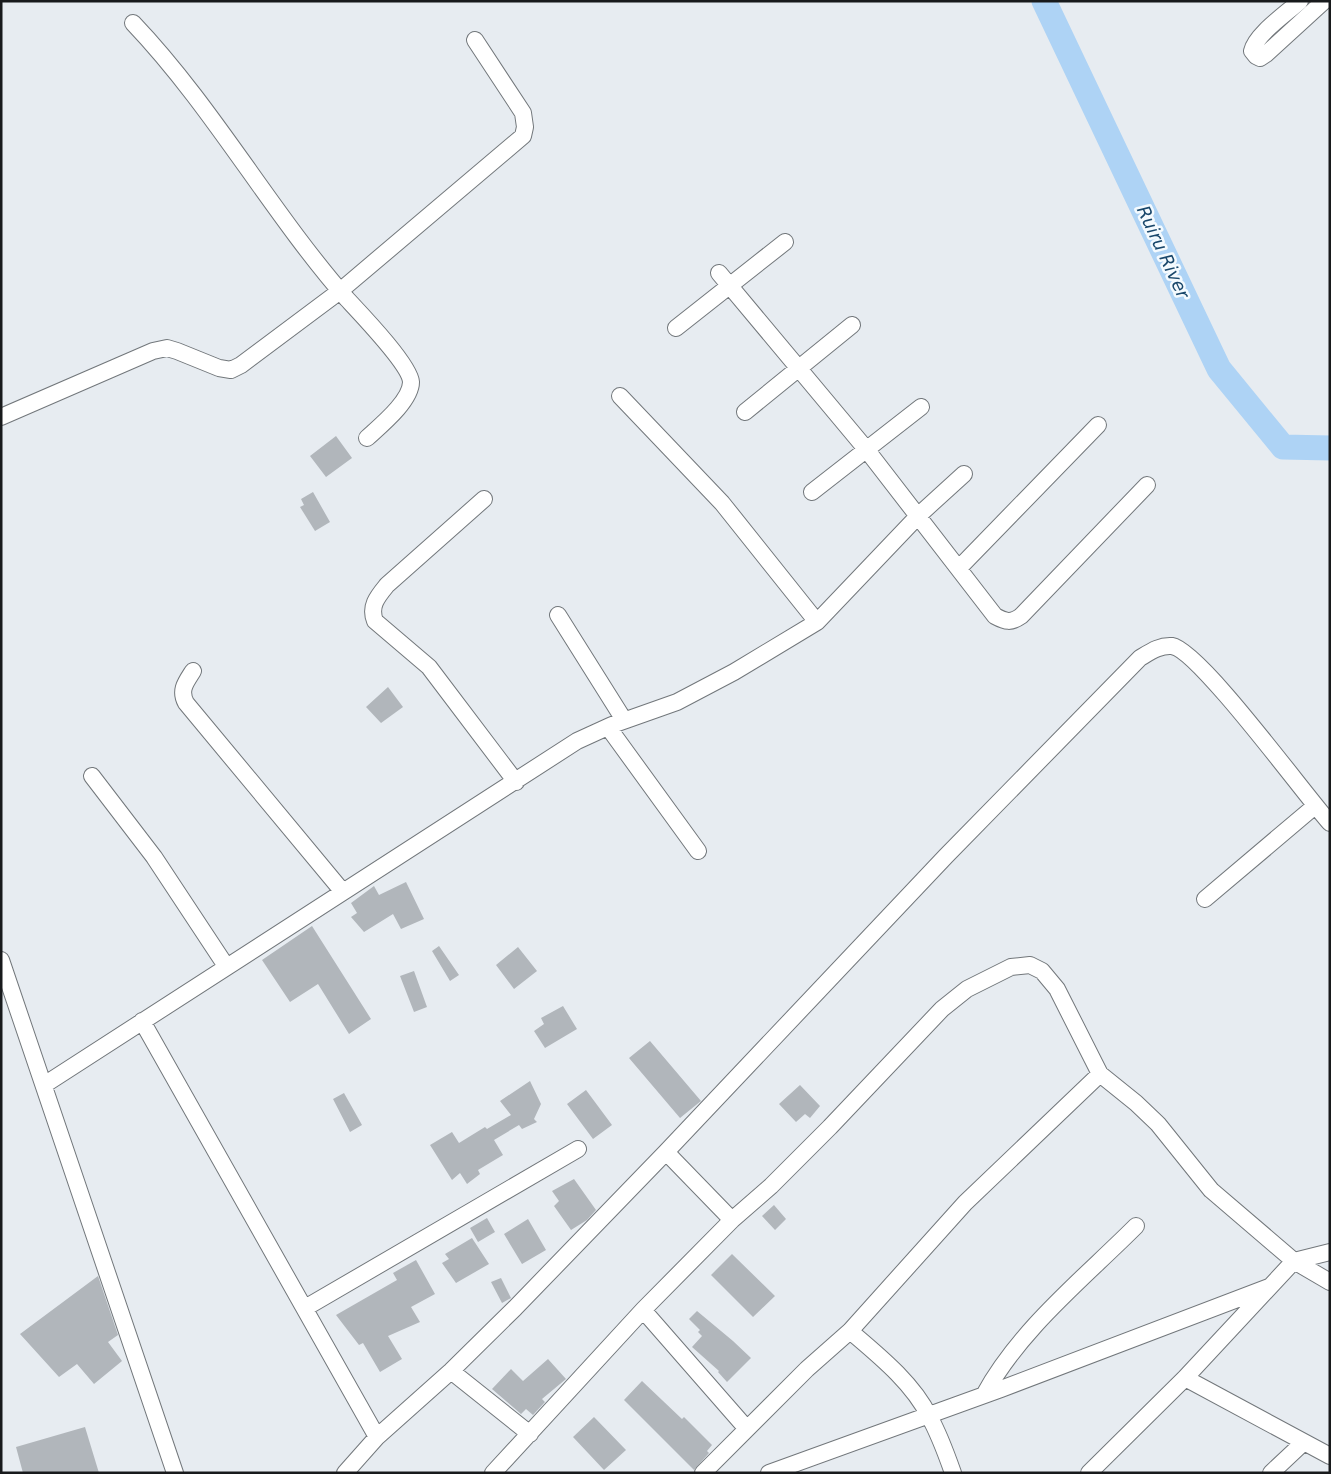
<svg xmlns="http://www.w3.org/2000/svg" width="1331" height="1474" viewBox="0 0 1331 1474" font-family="'DejaVu Sans',sans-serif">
<rect width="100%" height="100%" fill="#e7ecf1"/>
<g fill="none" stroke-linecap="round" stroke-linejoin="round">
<path stroke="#aed3f5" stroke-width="25" d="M1044,1l175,368 64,78 47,1"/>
</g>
<path fill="#b1b6bb" d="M336,436l16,22 -26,19 -16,-21z
M313,492l17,30 -15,9 -15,-24 4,-2 -3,-6z
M388,687l15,20 -22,16 -15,-16z
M406,882l18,37 -23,10 -8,-15 -29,18 -13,-15 6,-4 -6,-10 23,-17 5,9z
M312,926l59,93 -22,15 -31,-50 -28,18 -28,-42z
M439,946l20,29 -9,6 -18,-30z
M518,947l19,24 -23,18 -18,-24z
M414,971l13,36 -13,5 -14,-36z
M563,1006l14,23 -32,19 -11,-17 10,-7 -3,-6z
M650,1041l51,60 -21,17 -51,-60z
M530,1081l11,23 -7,15 3,3 -15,7 -3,-4 -25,15 9,15 -25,15 2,4 -13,10 -7,-11 -8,7 -22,-35 22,-13 7,11 26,-16 2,2 24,-14 -11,-14z
M800,1085l20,21 -10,12 -5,-4 -9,8 -17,-18z
M586,1090l26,35 -19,14 -26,-35z
M344,1093l18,32 -12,7 -17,-33z
M574,1179l22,31 -9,10 -16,10 -17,-24 5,-5 -7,-10z
M774,1205l12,14 -11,11 -13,-14z
M487,1218l8,14 -17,10 -8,-14z
M528,1219l18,31 -24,14 -18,-30z
M472,1238l17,26 -33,19 -14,-20 7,-4 -4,-5z
M732,1254l43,42 -22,21 -42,-42z
M416,1260l19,34 -24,13 9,15 -32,14 14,23 -22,13 -17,-29 -4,2 -23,-30 61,-35 -4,-7z
M98,1276l20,59 -10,7 14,19 -28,23 -17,-20 -18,13 -39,-43z
M501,1278l10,20 -9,5 -11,-21z
M697,1311l36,30 18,17 -24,24 -9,-10 1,-1 -27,-24 10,-11 -4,-4 2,-2 -11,-11z
M548,1359l18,20 -24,20 3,3 -12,13 -7,-6 -5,5 -29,-25 19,-20 12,12z
M642,1381l40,38 2,-2 28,28 -5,6 2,2 -15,17 -70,-70z
M594,1417l32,33 -22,20 -31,-33z
M85,1427l14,46h-76l-7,-26z"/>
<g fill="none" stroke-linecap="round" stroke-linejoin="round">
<g stroke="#72777b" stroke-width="18">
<path id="minor" d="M1300,1c-13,12 -44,33 -48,50l4,5 4,2 6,-4 58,-53
M133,23c80,84 137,188 214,276 13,14 63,66 64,83 0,19 -31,44 -44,56
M719,273l147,176 129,167c11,6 16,7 26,0l126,-131
M676,328l109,-86
M620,396l102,107 95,119
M745,412l107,-87
M1,417l152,-66 14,-3 10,3 42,17 12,2 10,-5 99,-74 183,-155 2,-9 -2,-14 -48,-73
M812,492l109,-85
M484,499l-97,86c-9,11 -18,21 -12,36l54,46 87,115
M959,568l139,-143
M558,615l66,105
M193,671c-7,11 -14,19 -7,32l157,189
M608,727l90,124
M92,776l62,81 72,109
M1205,899l110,-93
M1,960l174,513
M142,1021l235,416
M44,1085l533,-344 35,-16 65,-23 57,-30 83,-50 102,-107 45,-41
M666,1152l66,68 39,-34 59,-59 112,-118 25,-20 44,-22 19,-2 12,6 15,18 43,85 36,29 22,21 53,66 83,71 36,21
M305,1308l273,-159
M643,1310l104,119
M850,1331c28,24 62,51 79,85 10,18 17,37 24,57
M451,1371l79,63
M1185,1378l145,78
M984,1395c36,-66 99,-116 152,-169
M345,1473l32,-36 74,-66 64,-63 151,-156 280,-296 194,-198c10,-6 20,-13 32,-12 27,4 132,148 158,177
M493,1473l150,-163 89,-90
M703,1473l104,-104 43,-38 115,-128 135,-129
M769,1473l232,-84 268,-102
M1089,1473l96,-95 109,-117 36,-9
M1271,1473l33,-31"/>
</g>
<use href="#minor" stroke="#fff" stroke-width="16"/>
</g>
<g text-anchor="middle" stroke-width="5" stroke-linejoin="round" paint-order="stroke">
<g font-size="18" font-style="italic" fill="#19476b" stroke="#f4fafe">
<text transform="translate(1163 252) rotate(65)" y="6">Ruiru River</text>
</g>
</g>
<rect width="1331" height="1474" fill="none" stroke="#181a1c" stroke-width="5"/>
</svg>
